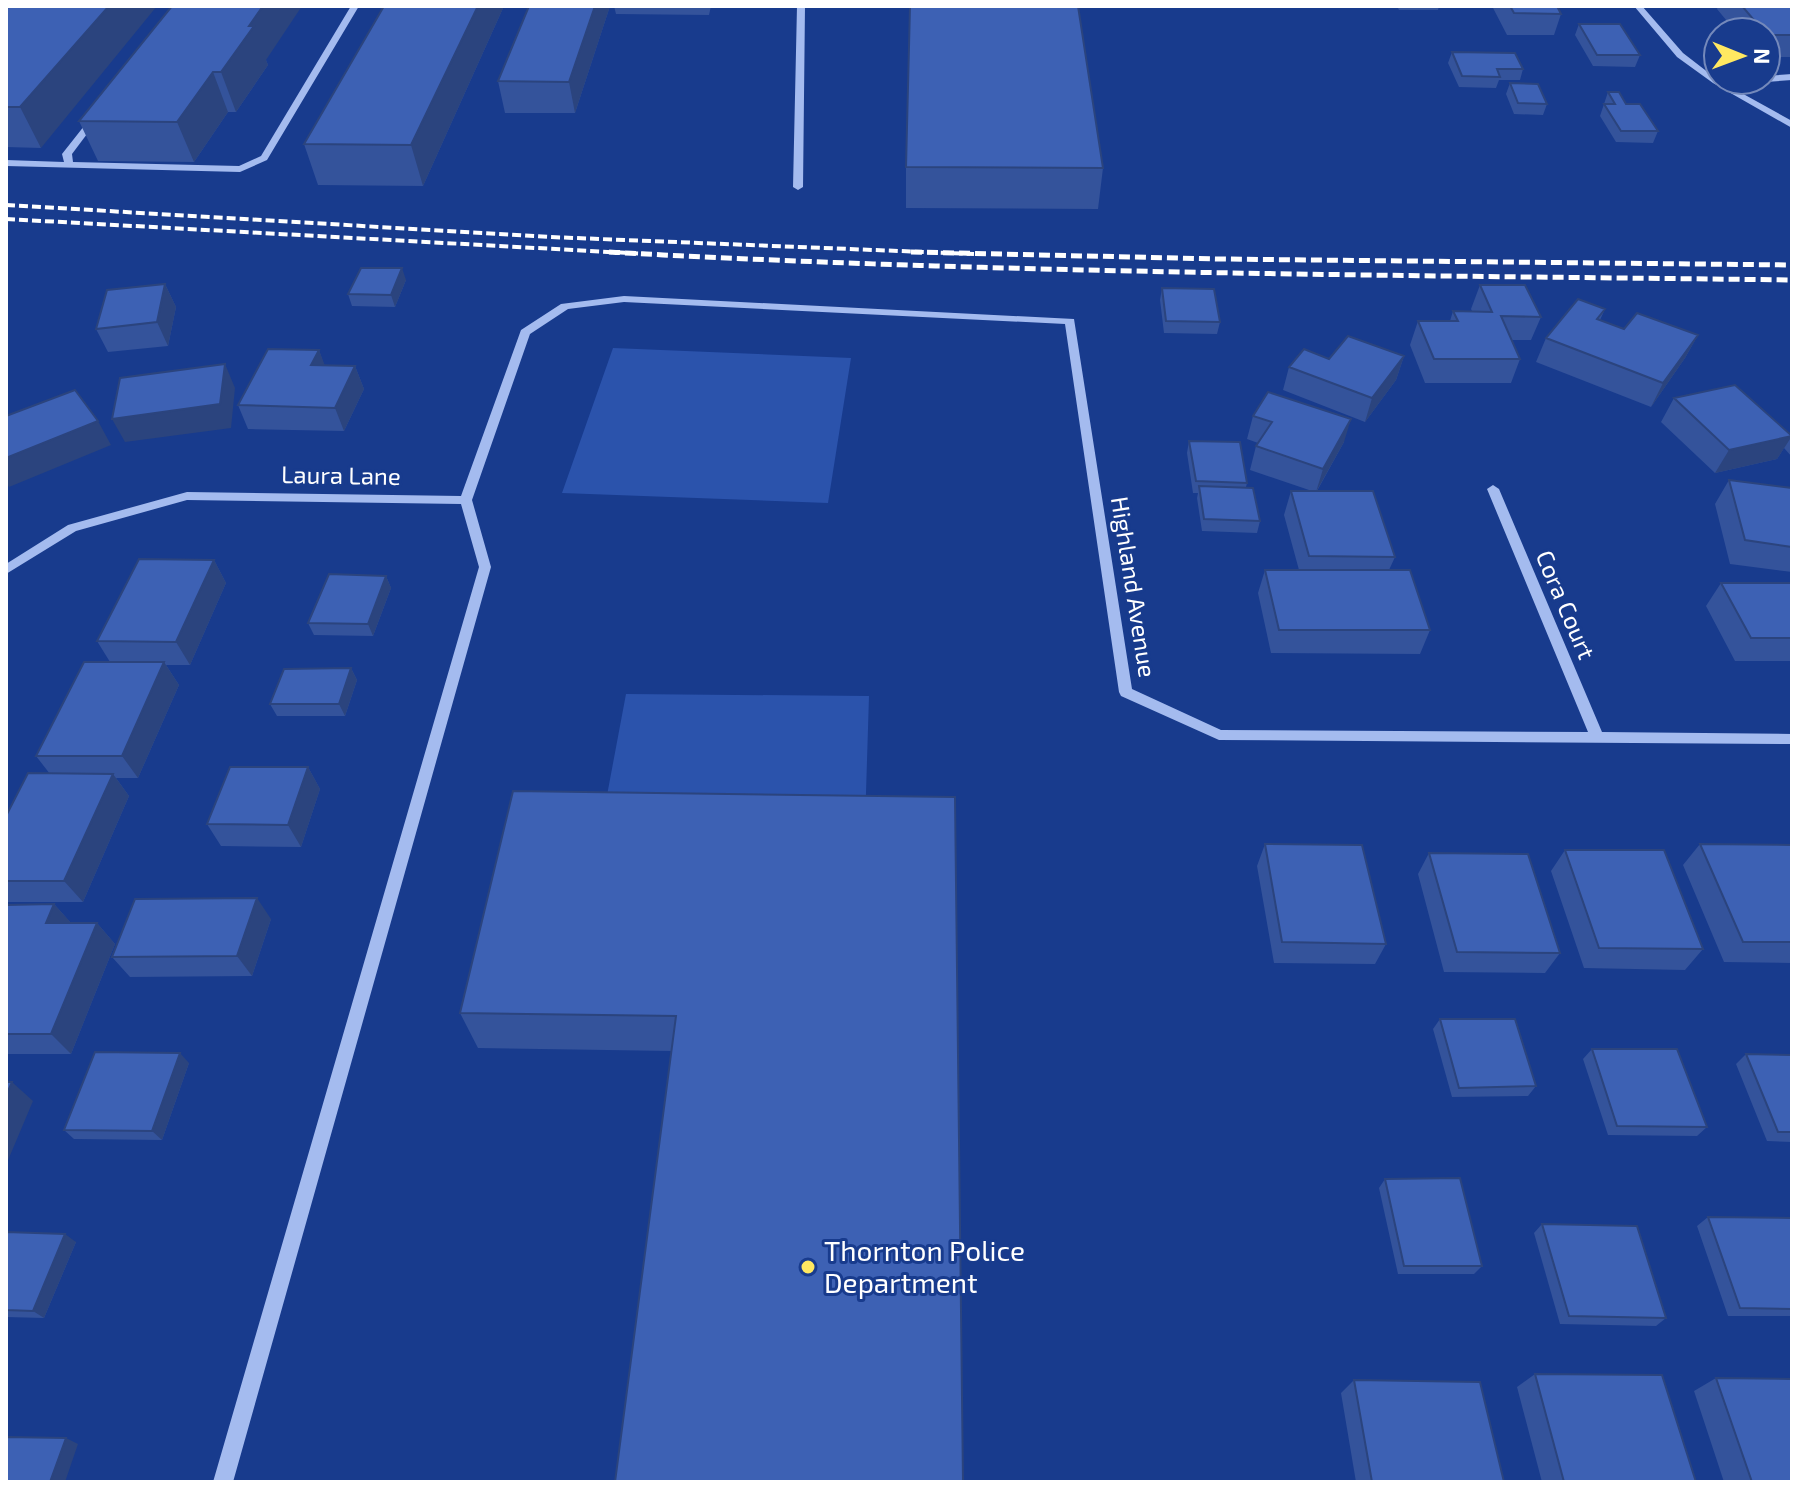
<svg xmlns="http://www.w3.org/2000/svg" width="1798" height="1488" viewBox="0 0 1798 1488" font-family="'Exo 2',sans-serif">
<rect width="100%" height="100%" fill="#183b8d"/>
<path fill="#2b53ac" d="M613,348l238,10 -23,145 -266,-10z
M626,694l243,2 -4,129 -263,-3z"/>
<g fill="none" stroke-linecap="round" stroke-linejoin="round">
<path fill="#a4bbef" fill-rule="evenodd" d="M351,6h8l-92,154 -27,12 -234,-6v-6l58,2 -2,-8 30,-38 3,-1 4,3 -27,36 1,8 166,4 22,-10z
M797,6h8l-2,181 -5,3 -5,-3z
M1634,6h8l41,47 35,27 74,41v7l-79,-45 -36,-26z
M1792,74v6l-26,2 -4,-2h4v-4z
M624,296l450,23 58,370 89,41 367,2 -101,-243 6,-4 6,4 103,243 190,2v10l-573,-4 -98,-44 -2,-4 -54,-368 -441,-22 -56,7 -38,25 -58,166 19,67 -258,915h-20l266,-915 -18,-63 -274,-4 -111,31 -70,43v-10l62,-39 119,-33 274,4 60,-166 40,-26z"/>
<path stroke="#fff" stroke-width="4" stroke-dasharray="9 4" stroke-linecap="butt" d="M6,205l544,32 424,17
M6,219l640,35"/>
<path stroke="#fff" stroke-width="5" stroke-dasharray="11 5" stroke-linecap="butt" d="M609,252c394,22 789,23 1183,28
M911,252l308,7 573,6"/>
</g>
<path fill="#34539b" d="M172,6l94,54 2,5 -32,47h-8l-34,50 -96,-1 -19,-40z
M384,6h120l-81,180 -105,-1 -14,-41z
M610,6l-35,107h-70l-7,-32z
M614,6h97l-2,9 -93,-1z
M1397,6h42l-1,4h-39z
M1492,6h65l4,8 -7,21h-47z
M1718,6h74v51h-26v-25h-30l-19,-23z
M6,9l35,139 -35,-1z
M1579,24l61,31 -5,12 -42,-1 -18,-31z
M1452,52l71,17 -3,11h-21l-3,8 -37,-1 -11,-24z
M1510,83l37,21 -4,11 -29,-1 -8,-20z
M1608,92l18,12 32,27 -5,12 -37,-1 -16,-26z
M906,167l197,1 -5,41 -192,-1z
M406,280l-11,27 -43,-1 -4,-12z
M165,284l11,23 -8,39 -60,6 -12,-23z
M1480,285l61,32 -10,23h-19l8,19 -9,24h-86l-15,-38 8,-24h32l3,-10h19l-1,-2z
M1162,288l58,34 -3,12 -53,-1 -4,-33z
M1605,309l-5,11 24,9 74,6 -13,23 -34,49 -115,-45 10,-24z
M319,350l5,15 31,1 9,23 -20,42 -96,-2 -10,-24z
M1404,356l-8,24 -31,42 -82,-32 6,-23 40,-8z
M1674,398l117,37 1,-3v25l-8,-9 -7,11 -62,14 -54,-51z
M1253,416l91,26 -27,49 78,66 -6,13 41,60 -10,24 -149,-1 -13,-60 7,-23h34l-15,-55 7,-24h21l-62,-21 6,-24 2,-3 -11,-4z
M1189,441l58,42 -1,4 14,34 -3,12 -55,-2 -5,-33 1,-5h-5l-6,-40z
M1729,480l63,8v84l-62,-8 -15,-60z
M214,560l12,23 -36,82h-24l13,20 -41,93h-22l13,18 -46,106h-77v-86l44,-42 -14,-18 74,-94 -13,-21z
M386,576l5,12 -18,48 -59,-1 -6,-12z
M1721,583h71v78h-57l-29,-55z
M351,668l6,12 -12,36h-68l-7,-12z
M308,767l12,22 -19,58 -80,-1 -14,-22z
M955,797l-283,254 -194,-3 -18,-35z
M1265,844l121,100 -11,20 -101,-1 -17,-97z
M1700,844l92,1v118l-68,-1 -41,-97z
M1565,850l138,99 -18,21 -101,-2 -33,-97z
M1429,853l131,100 -15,20 -101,-1 -26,-98z
M54,904l17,19h26l18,21 -44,110h-65v-149z
M271,919l-19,57 -122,1 -18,-20z
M1440,1019l96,67 -8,10 -76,1 -19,-68z
M1592,1049l115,78 -10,9 -89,-1 -25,-76z
M1746,1054l46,1v87l-25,-1 -31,-77z
M189,1063l-27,77 -88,-1 -10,-9z
M1385,1179l97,87 -8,8h-76l-19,-86z
M1708,1217l84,1v98h-64l-31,-90z
M1542,1224l124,94 -10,8 -96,-2 -26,-91z
M6,1232l70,10 -32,76 -38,-1z
M1535,1374l161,108h-154l-25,-95z
M1716,1378l76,104h-68l-30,-91z
M1354,1380l150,102h-148l-15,-89z"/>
<path fill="#2b447e" d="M109,6h48l-116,142 -21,-41z
M263,6h39l-36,54 2,5 -32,47 -15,-40 28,-46z
M478,6h26l-81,180 -12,-41z
M595,6h15l-35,107 -6,-31z
M213,72l15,40 -34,50 -17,-40z
M402,268l4,12 -11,27 -4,-12z
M165,284l11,23 -8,39 -11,-24z
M1698,335l-13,23 -34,49 12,-24z
M319,350l9,24 -17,-9z
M1404,356l-8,24 -31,42 7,-24z
M225,364l10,24 -4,40 -106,14 -13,-23z
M355,366l9,23 -20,42 -9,-23z
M1351,419l-7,23 -28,50 7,-23z
M98,421l13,24 -102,42 -3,-5v-24z
M1792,436l-15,23 -62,14 14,-23z
M214,560l12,23 -36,82 -14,-23z
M386,576l5,12 -18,48 -5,-12z
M164,662l15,23 -41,93 -16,-22z
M351,668l6,12 -12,36 -6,-12z
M308,767l12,22 -19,58 -13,-22z
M113,774l16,22 -46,106 -19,-21z
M257,898l14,21 -19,57 -15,-20z
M54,904l19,21 -27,-2z
M97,923l18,21 -44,110 -20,-20z
M180,1053l9,10 -27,77 -10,-9z
M12,1082l21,19 -27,64v-69z
M65,1234l11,8 -32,76 -11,-7z
M66,1438l12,6 -13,38h-15z"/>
<path fill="#3d61b4" stroke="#2b447e" stroke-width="2" d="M9,6h100l-89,101h-14v-98z
M172,6h91l-14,20h5l-33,46h-8l-36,50 -98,-1z
M384,6h94l-67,139 -107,-1z
M529,6h66l-26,76 -71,-1z
M910,6h168l25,162 -197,-1z
M1510,6h47l4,8 -47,-1z
M1742,6h50v29h-25l-1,-3h-2z
M1579,24h41l20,31h-43z
M1452,52l63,1 8,16h-26l3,8 -38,-1z
M1510,83l28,1 9,20 -29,-1z
M1608,92h11l7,12h14l18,27h-37l-17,-27h11z
M361,268h41l-11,27 -43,-1z
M165,284l-8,38 -61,7 11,-39z
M1480,285h45l16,32 -40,-1 19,43h-86l-16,-38h40l-5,-10 39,1z
M1162,288l52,1 6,33 -54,-1z
M1578,299l27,10 -8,10 27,10 13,-16 61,22 -35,48 -117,-45z
M1348,336l56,20 -32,42 -83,-31 15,-18 25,10z
M268,349l51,1 -8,15 44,1 -20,42 -97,-3z
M225,364l-5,40 -108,15 8,-41z
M1735,385l57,51 -63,14 -55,-52z
M75,390l23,31 -92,37v-42z
M1268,392l83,27 -28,50 -67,-23 16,-24 -19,-6z
M1189,441l51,1 7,41 -51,-2z
M1729,480l63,8v59l-47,-7z
M1199,486l54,2 7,33 -56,-2z
M1291,491h82l22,66 -86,-1z
M139,559l75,1 -38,82 -79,-1z
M1265,570h145l20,60h-151z
M329,574l57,2 -18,48 -60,-1z
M1721,583h71v55h-41z
M84,662h80l-42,94h-86z
M351,668l-12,36h-69l14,-35z
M230,767h78l-20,58 -81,-1z
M28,773l85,1 -49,107h-58v-65z
M513,791l442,6 8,685h-348l61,-466 -216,-3z
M1265,844l97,1 24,99 -104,-2z
M1700,844l92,1v97h-49z
M1565,850h99l39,99 -104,-1z
M1429,853l99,1 32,99 -103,-1z
M257,898l-20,58 -125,1 23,-58z
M54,904l-8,19h51l-46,111h-45v-129z
M1440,1019h75l21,67 -77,2z
M1592,1049h85l30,78 -90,-1z
M95,1052l85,1 -28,78 -88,-1z
M1746,1054l46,1v77h-14z
M6,1082h6l-6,14z
M1460,1178l22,88h-78l-19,-87z
M1708,1217l84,1v91l-52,-1z
M1542,1224l95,2 29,92 -97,-2z
M6,1232l59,2 -32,77 -27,-1z
M1535,1374l127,1 34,107h-132z
M1716,1378l76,1v103h-40z
M1354,1380l126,2 24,100h-132z
M6,1437l60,1 -16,44h-44z"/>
<circle fill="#ffe861" stroke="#183b8d" stroke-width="3" cx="808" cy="1267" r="8"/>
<g text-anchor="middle" stroke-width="6" stroke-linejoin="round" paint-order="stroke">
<g font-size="24" fill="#fff" stroke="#183b8d">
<text transform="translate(341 476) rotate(1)" y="8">Laura Lane</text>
<text transform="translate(1133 587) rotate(81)" y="8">Highland Avenue</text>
<text transform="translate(1565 605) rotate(67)" y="8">Cora Court</text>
</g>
<g font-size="28" fill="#fff" stroke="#183b8d" text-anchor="start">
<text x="824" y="1261">Thornton Police<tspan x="824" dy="32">Department</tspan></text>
</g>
</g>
<rect width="1798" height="1488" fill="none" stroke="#ffffff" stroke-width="16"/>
<g transform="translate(1742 56) rotate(91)"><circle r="38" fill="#183b8d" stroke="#7489bb" stroke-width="2"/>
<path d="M0-6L14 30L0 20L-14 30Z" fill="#ffe861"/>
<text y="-12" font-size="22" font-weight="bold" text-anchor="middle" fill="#ffffff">N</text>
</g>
</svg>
